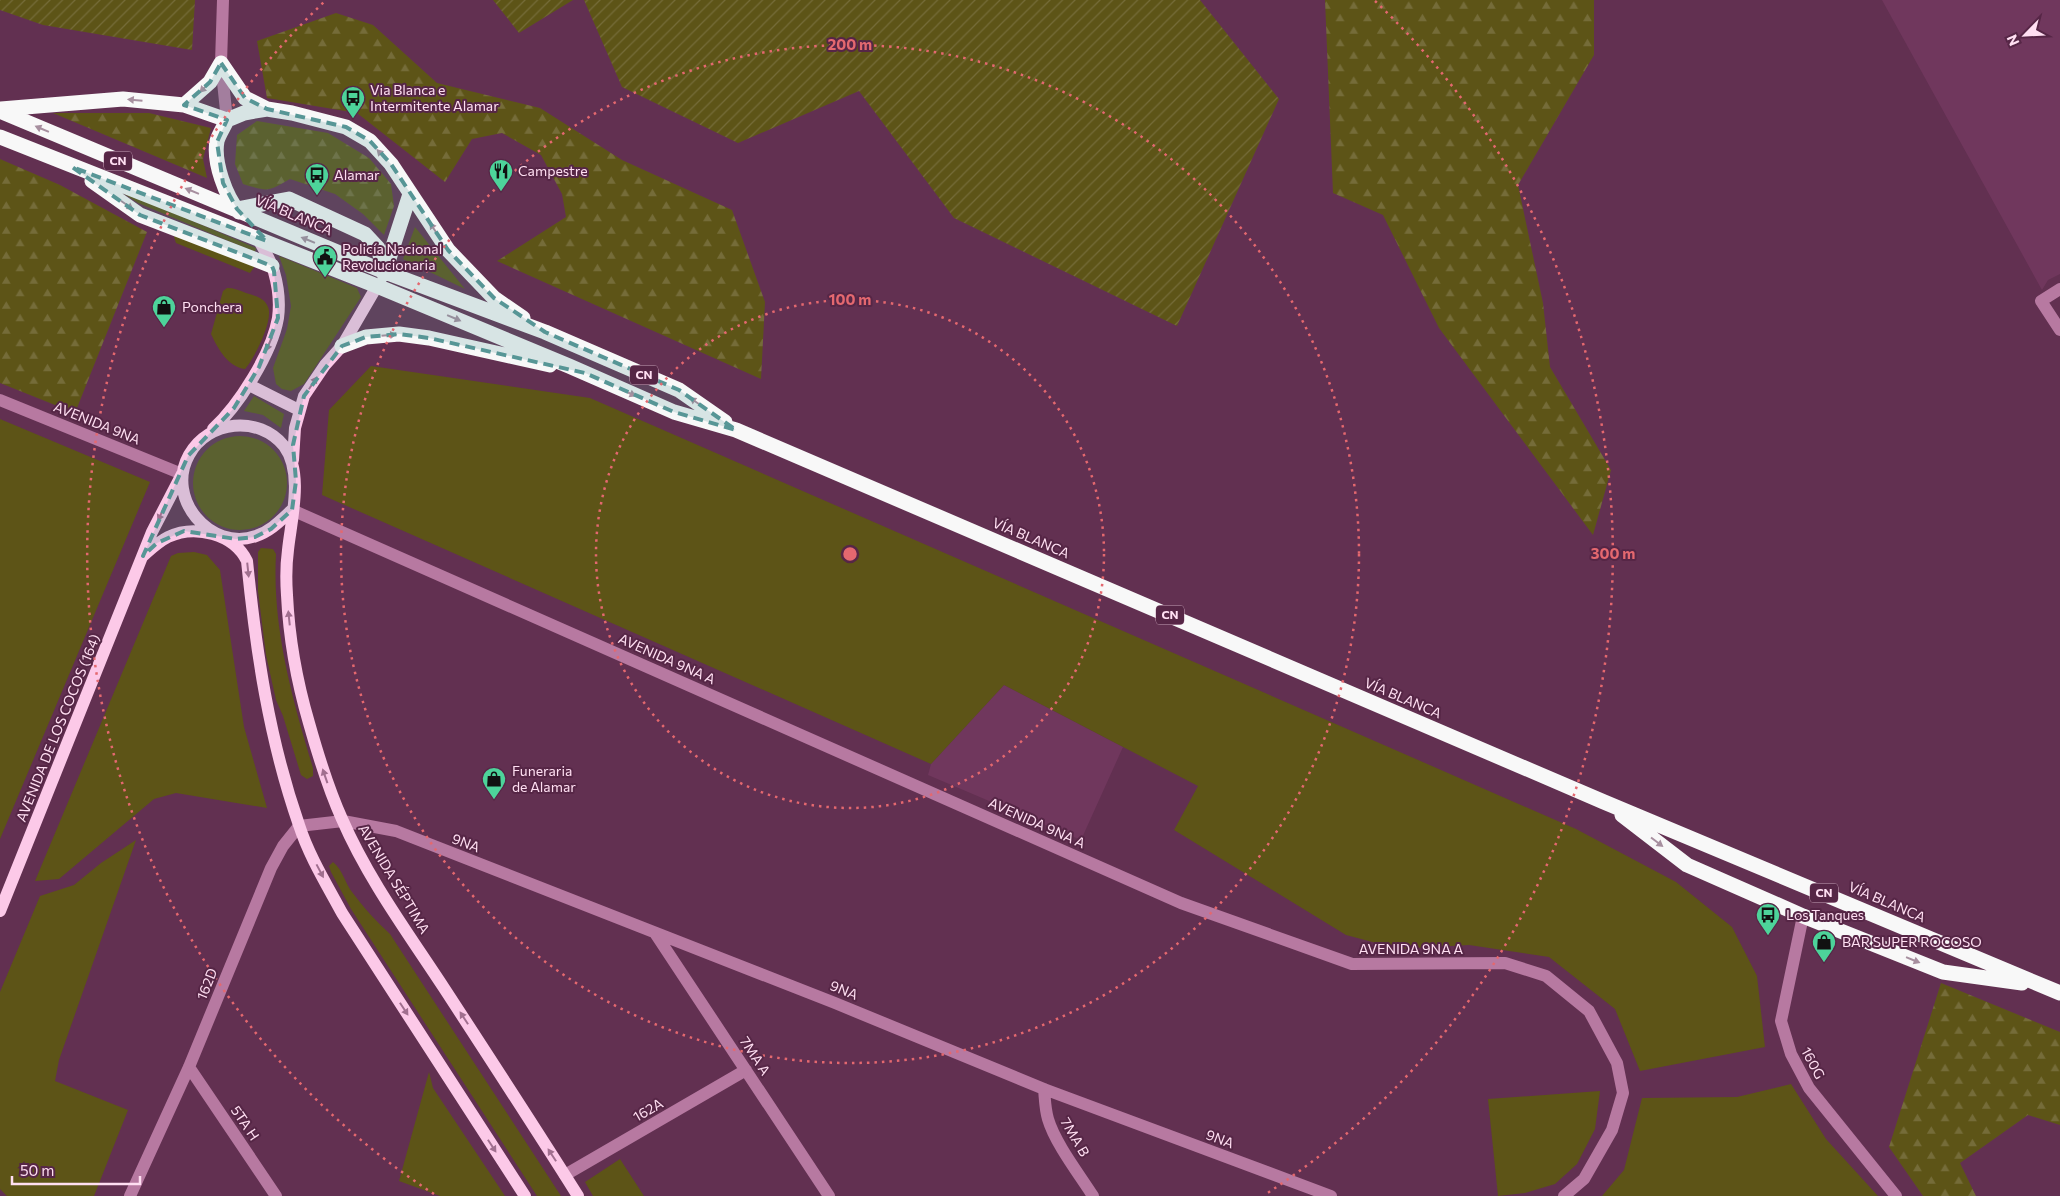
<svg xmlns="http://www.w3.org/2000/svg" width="2060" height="1196" viewBox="0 0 2060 1196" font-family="Commissioner,sans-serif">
<defs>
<pattern id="forest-firs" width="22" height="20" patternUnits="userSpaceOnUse" patternTransform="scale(1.25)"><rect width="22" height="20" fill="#5d5417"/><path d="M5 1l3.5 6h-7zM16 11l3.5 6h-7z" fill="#756c39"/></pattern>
<pattern id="garden-furrows" width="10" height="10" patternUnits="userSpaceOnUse" patternTransform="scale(1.25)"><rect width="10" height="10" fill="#5d5417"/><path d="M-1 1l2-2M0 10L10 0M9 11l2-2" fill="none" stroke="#756c39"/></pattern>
</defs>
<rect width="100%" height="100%" fill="#623051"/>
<path fill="#70375d" d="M1882,0h178v274l-12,6 -6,10z
M1004,685l119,62 -42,93 -153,-65 3,-11z"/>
<path fill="#5d5417" d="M115,188l141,60 -1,4 -117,-49z
M415,227l50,62 -62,-30z
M176,233l79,33 -5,7 -74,-30 -2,-6z
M279,256l78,32 4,9 -57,87 -13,7 -9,-2 -6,-5 -3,-16 14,-39 4,-23 -5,-31z
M227,288c7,0 12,2 19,5 9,3 18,4 22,14 6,13 -14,52 -23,62 -17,-2 -27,-20 -34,-35l12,-43z
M371,366l219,32 986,431 100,53 56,45 25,49 8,71 -125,24 -25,-62 -66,-52 -80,-12 -70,4 -53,-14 -172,-105 24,-44 -194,-101 -73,79 -609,-269 7,-85z
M254,396l30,18 -3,14 -18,-13 -19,-4z
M0,419l150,63 -150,357z
M193 483a47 47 0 1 1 94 0a47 47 0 1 1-94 0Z
M261,548l12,1 3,5c-4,73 16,144 37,214v8l-6,3 -6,-4 -18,-59 -7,-16 -10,-45 -8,-64v-39z
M194,552l13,3 13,15 24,157 23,81 -91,-15 -22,6 -95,80 -24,2 136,-325 7,-3z
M136,840l-77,220 -4,21 73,29 -34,86h-87l-7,-7v-197l40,-96 34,-11 27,-22z
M333,862c10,8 12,21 19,30 12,16 24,29 38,42l171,262h-24l-186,-287 -20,-37 -2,-6z
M429,1072l4,16 72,108h-65l-41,-15z
M1791,1084l35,55 52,57h-276l22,-26 18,-72 95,-1z
M1600,1091l-5,38 -18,35 -22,20 -30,9 -27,3 -10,-97z
M620,1159l24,37h-51l-8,-14z"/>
<path fill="url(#forest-firs)" d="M1325,0h269v55l-76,130 25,118 7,64 61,103 -18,65 -154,-207 -56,-113 -50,-22z
M336,13l37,12 64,58 103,25 82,52 110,50 33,92 -4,77 -264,-118 69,-44 -4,-23 -21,-39 -39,-22 -30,6 -27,43 -88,-69 -90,-15 -10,-57z
M53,113h96l62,15 -8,31 4,19z
M257,121l71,12 41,25 22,26 3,22 -10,29 -21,-21 -28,-20 -45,-15c-23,13 -21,13 -47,5l-8,-20 2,-29z
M0,159l60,26 87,47 -72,181 -75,-30z
M1941,983l119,49v93l-32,-10 -68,48 16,33h-53l-34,-49z"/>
<path fill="url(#garden-furrows)" d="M0,0h195l-3,50 -149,-25 -43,-15z
M493,0h80l-54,33z
M584,0h616l79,99 -102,227 -223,-108 -95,-127 -121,52 -116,-56z"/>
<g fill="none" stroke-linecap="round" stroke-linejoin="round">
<path stroke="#b779a1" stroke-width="12" d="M223,0l-2,63 6,57
M2060,289l-19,12 19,29
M0,400l182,74
M292,510l889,393 171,61 153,-1 41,13 43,35 28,52 6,30 -11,37 -28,49 -20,17
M1803,916l-22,105 10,33 18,34 87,108
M655,933l174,263
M189,1067l87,129
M1044,1089c1,10 1,20 4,30 7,24 31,55 45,77
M565,1175l181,-105
M130,1196l59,-129 82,-199 12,-22 16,-20 44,-5 53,10 439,172 209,86 287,107"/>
<path stroke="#fcc9e8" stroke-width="12" d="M249,385l50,25
M213,429c26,-24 59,-76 65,-111 2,-15 0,-32 -4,-46 -3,-12 -11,-24 -17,-35
M293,460l2,-32 9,-32 21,-31 17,-19 35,-60
M292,510c-11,10 -21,21 -36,26 -46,16 -91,-38 -67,-81 19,-35 70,-40 95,-9 20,27 7,74 4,104 -2,15 -2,31 -1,45 2,43 10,87 22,128 9,32 19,65 33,96 26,60 66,114 102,169 45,69 90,138 134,208
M143,556c8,-7 15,-14 25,-19 27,-13 66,-3 79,24 9,90 22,178 52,264 10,31 28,60 43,88l183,283
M0,911l152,-379 30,-58"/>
<path stroke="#f8f8f8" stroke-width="15" d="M184,105l26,-23 11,-19 24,35 22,11 25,4 54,14 24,14 21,23 57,86 46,48 29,20
M1,109l122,-10 61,6 43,15 17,-7 23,-4
M0,111l385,161 160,60 81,35 53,23 46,32
M227,120c-3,7 -8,14 -10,21 -4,21 9,56 22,71
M0,137l377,149 192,80 105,46 62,18 868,372 456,191
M92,181l48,34 132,51
M237,209l52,-10 76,35 13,14 7,24
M384,274l26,-80
M342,346l24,-9 33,-3 30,4 121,27
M1622,815l65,50 116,51 140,56 79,11"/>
</g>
<defs><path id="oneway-solid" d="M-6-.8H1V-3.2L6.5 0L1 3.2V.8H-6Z" transform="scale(1.25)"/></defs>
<g fill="#a78f9f">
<use href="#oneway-solid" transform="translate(205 87) rotate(134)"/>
<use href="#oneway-solid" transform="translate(135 100) rotate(-175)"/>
<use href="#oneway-solid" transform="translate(42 129) rotate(-157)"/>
<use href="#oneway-solid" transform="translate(382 155) rotate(-133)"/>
<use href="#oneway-solid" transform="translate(192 191) rotate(-158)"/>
<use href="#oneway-solid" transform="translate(127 205) rotate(35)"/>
<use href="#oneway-solid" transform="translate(434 229) rotate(-124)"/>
<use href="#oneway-solid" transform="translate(308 240) rotate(-158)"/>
<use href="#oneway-solid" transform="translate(454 318) rotate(23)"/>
<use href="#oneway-solid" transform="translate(389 335) rotate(-5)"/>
<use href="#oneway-solid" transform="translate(629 393) rotate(24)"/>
<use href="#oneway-solid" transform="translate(696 402) rotate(-145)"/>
<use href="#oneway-solid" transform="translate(1657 842) rotate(37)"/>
<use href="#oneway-solid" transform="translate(1913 960) rotate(22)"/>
</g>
<g fill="#a16f8f">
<use href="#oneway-solid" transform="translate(269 344) rotate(113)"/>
<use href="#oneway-solid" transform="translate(313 383) rotate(-57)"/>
<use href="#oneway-solid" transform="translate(161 514) rotate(116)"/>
<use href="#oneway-solid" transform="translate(248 570) rotate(84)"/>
<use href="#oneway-solid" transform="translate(289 618) rotate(-96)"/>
<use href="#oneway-solid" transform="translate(325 776) rotate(-109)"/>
<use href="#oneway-solid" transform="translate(320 871) rotate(62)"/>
<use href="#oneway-solid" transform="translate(404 1009) rotate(57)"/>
<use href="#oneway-solid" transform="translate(464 1018) rotate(-123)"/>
<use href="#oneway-solid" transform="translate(492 1146) rotate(57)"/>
<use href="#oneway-solid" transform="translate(552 1155) rotate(-123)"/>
</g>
<path fill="#579696" fill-opacity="0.2" stroke="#579696" stroke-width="4" stroke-dasharray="10 6" stroke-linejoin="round" d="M221,63l24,35 22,11 79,18 24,14 21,23 57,86 46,48 51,34 134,58 57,40 -62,-18 -89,-39 -156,-35 -30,-4 -33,3 -24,9 -38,50 -11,49 3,36 -4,29 -21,19 -16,8 -19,2 -52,-8 -27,12 -14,13 45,-100 46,-48 25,-41 19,-49 -4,-47 -2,-5 -132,-51 -68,-48 195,74 -30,-32 -14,-26 -6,-41 10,-22 -43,-15 26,-23z"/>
<g fill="none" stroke="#e4686f" stroke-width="2.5" stroke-dasharray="2.5 5">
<circle cx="850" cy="554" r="254"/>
<circle cx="850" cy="554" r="509"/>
<path d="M434 1194A763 763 0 0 1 325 1M1375 1A763 763 0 0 1 1266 1194"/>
</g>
<defs>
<g id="bus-pin" transform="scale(1.25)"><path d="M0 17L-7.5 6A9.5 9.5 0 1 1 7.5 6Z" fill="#4dd39a" stroke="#562646"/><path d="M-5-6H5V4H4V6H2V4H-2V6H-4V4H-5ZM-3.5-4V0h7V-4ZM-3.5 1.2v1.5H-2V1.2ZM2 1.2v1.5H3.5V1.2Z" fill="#111"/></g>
<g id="restaurant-pin" transform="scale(1.25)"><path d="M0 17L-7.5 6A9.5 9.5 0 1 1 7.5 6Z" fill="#4dd39a" stroke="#562646"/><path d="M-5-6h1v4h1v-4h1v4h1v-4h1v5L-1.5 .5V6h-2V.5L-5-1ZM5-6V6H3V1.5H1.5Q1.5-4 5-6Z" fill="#111"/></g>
<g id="civic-pin" transform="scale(1.25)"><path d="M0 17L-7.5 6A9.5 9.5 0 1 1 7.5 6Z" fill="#4dd39a" stroke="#562646"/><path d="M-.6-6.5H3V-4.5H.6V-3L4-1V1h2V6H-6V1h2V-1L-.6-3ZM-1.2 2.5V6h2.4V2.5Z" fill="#111"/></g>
<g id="shop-pin" transform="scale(1.25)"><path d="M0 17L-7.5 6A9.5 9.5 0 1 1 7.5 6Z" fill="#4dd39a" stroke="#562646"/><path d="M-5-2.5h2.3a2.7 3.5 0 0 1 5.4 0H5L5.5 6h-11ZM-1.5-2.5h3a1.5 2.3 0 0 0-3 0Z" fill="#111"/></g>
</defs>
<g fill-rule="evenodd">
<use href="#bus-pin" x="353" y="98"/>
<use href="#restaurant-pin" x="501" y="171"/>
<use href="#bus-pin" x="317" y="175"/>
<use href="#civic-pin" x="325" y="257"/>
<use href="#shop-pin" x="164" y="307"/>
<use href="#shop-pin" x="494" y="779"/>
<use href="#bus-pin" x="1768" y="915"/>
<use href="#shop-pin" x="1824" y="942"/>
</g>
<g text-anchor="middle" stroke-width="4" stroke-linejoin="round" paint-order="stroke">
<g fill="#562646" stroke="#cca8be" stroke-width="1">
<rect x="104" y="151.5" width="28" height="19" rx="4"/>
<rect x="630" y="365.5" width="28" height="19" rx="4"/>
<rect x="1156" y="605.5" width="28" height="19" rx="4"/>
<rect x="1810" y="883.5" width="28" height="19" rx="4"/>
</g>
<g font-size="12" font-weight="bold" fill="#ffdff2">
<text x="118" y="165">CN</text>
<text x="644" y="379">CN</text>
<text x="1170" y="619">CN</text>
<text x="1824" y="897">CN</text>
</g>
<g font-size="14" fill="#ffdff2" stroke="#562646" text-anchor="start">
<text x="370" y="95">Via Blanca e<tspan x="370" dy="16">Intermitente Alamar</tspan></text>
<text x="518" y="176">Campestre</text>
<text x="334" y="180">Alamar</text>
<text x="342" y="254">Policía Nacional<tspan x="342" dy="16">Revolucionaria</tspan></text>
<text x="182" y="312">Ponchera</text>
<text x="512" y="776">Funeraria<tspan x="512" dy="16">de Alamar</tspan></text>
<text x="1786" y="920">Los Tanques</text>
<text x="1842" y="947">BAR SUPER ROCOSO</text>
</g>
<g font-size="14" fill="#ffdff2" stroke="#562646">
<text transform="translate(294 215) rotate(23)" y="5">VÍA BLANCA</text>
<text transform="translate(97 423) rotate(22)" y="5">AVENIDA 9NA</text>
<text transform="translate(1031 538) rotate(23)" y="5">VÍA BLANCA</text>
<text transform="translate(667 659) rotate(24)" y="5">AVENIDA 9NA A</text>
<text transform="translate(1403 698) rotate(23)" y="5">VÍA BLANCA</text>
<text transform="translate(58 728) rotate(-68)" y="5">AVENIDA DE LOS COCOS (164)</text>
<text transform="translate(1037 823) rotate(24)" y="5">AVENIDA 9NA A</text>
<text transform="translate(466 843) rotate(21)" y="5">9NA</text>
<text transform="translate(394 879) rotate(59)" y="5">AVENIDA SÉPTIMA</text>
<text transform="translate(1887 902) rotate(23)" y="5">VÍA BLANCA</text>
<text x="1411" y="954">AVENIDA 9NA A</text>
<text transform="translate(207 984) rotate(-68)" y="5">162D</text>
<text transform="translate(844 990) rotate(22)" y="5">9NA</text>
<text transform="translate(755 1056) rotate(57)" y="5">7MA A</text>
<text transform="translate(1813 1063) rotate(62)" y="5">160G</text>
<text transform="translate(648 1110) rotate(-30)" y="5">162A</text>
<text transform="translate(245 1123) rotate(56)" y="5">5TA H</text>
<text transform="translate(1075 1137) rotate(60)" y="5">7MA B</text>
<text transform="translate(1220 1139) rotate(21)" y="5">9NA</text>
</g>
</g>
<circle cx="850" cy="554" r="8" fill="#e4686f" stroke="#562646" stroke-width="2.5"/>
<g font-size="15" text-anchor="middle" font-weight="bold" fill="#e4686f" stroke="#562646" stroke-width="4" stroke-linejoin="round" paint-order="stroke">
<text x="850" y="50">200 m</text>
<text x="850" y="305">100 m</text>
<text x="1613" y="559">300 m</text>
</g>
<g transform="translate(2025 35) rotate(246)" stroke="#562646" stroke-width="4" paint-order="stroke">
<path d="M0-4L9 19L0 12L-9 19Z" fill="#ffdff2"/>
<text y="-8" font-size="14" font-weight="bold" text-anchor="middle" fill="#ffdff2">N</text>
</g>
<path d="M12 1176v8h128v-8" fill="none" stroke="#ffdff2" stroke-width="2.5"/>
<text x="20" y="1176" font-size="15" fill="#ffdff2" stroke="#562646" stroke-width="4" paint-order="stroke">50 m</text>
</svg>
